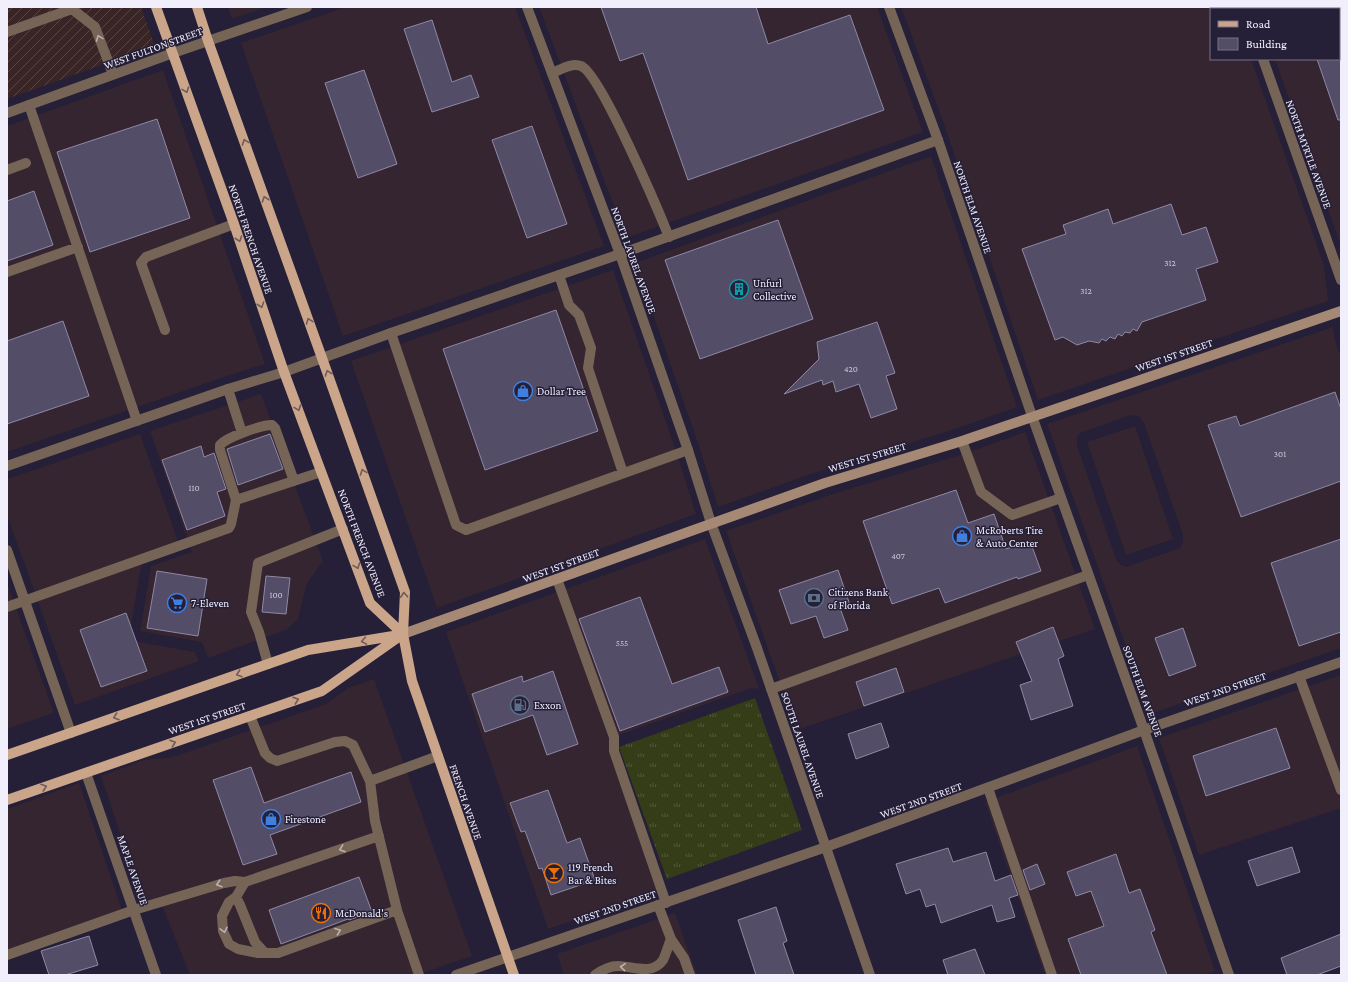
<svg xmlns="http://www.w3.org/2000/svg" width="1348" height="982" viewBox="0 0 1348 982" font-family="'Crimson Pro',serif">
<defs>
<pattern id="industrial-furrows" width="10" height="10" patternUnits="userSpaceOnUse"><rect width="10" height="10" fill="#392525"/><path d="M-1 1l2-2M0 10L10 0M9 11l2-2" fill="none" stroke="#564546"/></pattern>
<pattern id="grass-tufts" width="24" height="20" patternUnits="userSpaceOnUse"><rect width="24" height="20" fill="#353d18"/><path d="M3 7l-1-3M5 7V3M7 7l1-3M15 17l-1-3M17 17v-4M19 17l1-3" fill="none" stroke="#53593a"/></pattern>
</defs>
<rect width="100%" height="100%" fill="#251f37"/>
<path fill="#342531" fill-rule="evenodd" d="M228,7h38l-34,12z
M346,7h169l89,239 -261,90 -102,-293z
M539,7h338l46,125 -297,106z
M901,7h331l1,2h-22v50h40l73,206 4,36 -290,99 -94,-276z
M1257,7h84v239l-66,-187h64v-50h-82z
M163,70l102,294 -41,13 -217,75v-326z
M931,156l86,251 -59,21 -147,46 -93,33 -19,-61 -64,-183z
M613,270l64,184 19,60 -259,94 -86,-247z
M1333,327l3,17 5,13v291l-191,66 -103,-290zM1131,415l9,2 4,6 39,112v7l-3,6 -3,1 -51,18 -6,-3 -4,-5 -39,-114v-7l3,-5 3,-1z
M261,394l62,167 -16,22 -9,36 -12,11 -78,28 -6,-16 -62,-11 11,-65 41,-14 -42,-121z
M1135,426l38,113 -47,16 -39,-113z
M1025,432l70,197 -298,101 -71,-199 104,-36 136,-42z
M140,434l39,110 -37,16 -12,72 3,7 6,3 56,10 4,9 -124,44 -68,-190v-36z
M705,539l54,150 -8,-1 -135,48 -5,4 54,149 -117,40 -102,-297z
M7,583l47,130 -47,16z
M1341,675v133l-142,47 -40,-117z
M374,679l98,277 -56,19h-226l-29,-72 -16,5 -44,-132 43,-16 29,-3 153,-53 22,-16z
M1137,746l78,225 -12,4h-158l-60,-173z
M79,783l45,133 -117,42v-149z
M675,913l22,62h-133l-7,-21z"/>
<path fill="url(#industrial-furrows)" d="M7,7h134l14,39 -148,53z"/>
<path fill="url(#grass-tufts)" d="M755,698l47,132 -135,49 -48,-132z"/>
<path fill="#534d68" stroke="#8f88a6" d="M601,7h155l12,37 82,-29 34,95 -196,70 -45,-127 -23,8z
M432,20l20,62 19,-7 8,22 -47,15 -28,-83z
M1317,59h24v61h-3z
M364,70l33,94 -39,14 -33,-95z
M157,119l33,99 -100,34 -33,-100z
M532,126l35,98 -40,14 -35,-98z
M34,191l19,54 -46,16v-60z
M1171,204l11,31 24,-8 12,35 -22,7 10,31 -64,22 -5,9 -4,-2 -3,4 -5,-1 -3,4 -4,-2 -3,5 -5,-2 -4,4 -4,-2 -3,4 -10,-2 -12,4 -14,-8 -8,3 -33,-91 44,-15 -3,-9 45,-16 5,15z
M778,220l35,99 -113,40 -35,-99z
M556,310l42,121 -113,39 -42,-121z
M63,321l26,75 -82,28v-83z
M877,322l18,51 -9,3 11,33 -26,9 -12,-34 -23,8 -3,-11 -10,4 -1,-5 -38,14 35,-35 -2,-17z
M1335,392l6,17v72l-100,36 -33,-92 28,-9 4,10z
M270,434l13,35 -45,16 -11,-36z
M201,446l3,11 10,-4 12,36 -9,3 8,24 -38,14 -25,-70z
M956,490l12,33 26,-9 12,35 24,-8 11,30 -23,8 -1,-2 -72,26 -6,-15 -47,16 -29,-83z
M1341,539v93l-42,14 -28,-83z
M838,570l12,35 -10,3 8,22 -24,8 -8,-22 -25,8 -12,-34z
M157,571l50,8 -9,57 -51,-8z
M266,576l24,2 -4,36 -24,-2z
M640,597l32,87 47,-17 9,25 -108,39 -41,-112z
M126,613l21,58 -46,16 -21,-57z
M1053,627l11,29 -6,3 15,47 -42,14 -11,-35 12,-4 -16,-39z
M1183,628l13,38 -27,10 -14,-38z
M896,668l8,24 -40,14 -8,-24z
M553,671l25,73 -31,11 -14,-40 -48,17 -13,-38 50,-18 1,6z
M881,723l8,24 -33,12 -8,-25z
M1276,728l14,40 -84,28 -13,-40z
M251,767l13,36 87,-31 10,30 -91,33 7,19 -34,11 -30,-85z
M548,790l19,53 13,-5 15,42 -44,15 -9,-27 -3,1 -14,-38 -4,1 -11,-29z
M1292,847l8,25 -43,14 -9,-25z
M948,848l5,14 33,-10 9,29 16,-6 7,20 -9,3 6,19 -18,5 -5,-17 -51,18 -6,-19 -9,3 -6,-18 -14,5 -10,-30z
M1116,854l13,39 11,-4 15,41 -4,2 16,43h-86l-13,-36 36,-13 -13,-35 -15,5 -9,-24z
M1037,864l8,20 -15,6 -7,-20z
M359,877l13,35 -23,8 -1,-1 -67,25 -12,-34z
M776,907l11,34 -4,2 11,32h-38l-18,-55z
M1341,934v32l-24,9h-30l-6,-17z
M89,936l9,29 -33,10h-16l-8,-24z
M975,949l10,26h-37l-5,-15z"/>
<g fill="none" stroke-linecap="round" stroke-linejoin="round">
<path stroke="#766557" stroke-width="10" d="M7,32l65,-23 23,18 18,47
M552,73c8,-3 20,-11 29,-7 19,7 78,146 88,171
M29,105l108,316
M7,170l19,-7
M7,272l71,-25
M559,275l10,30 10,10 12,33 -3,20 35,105
M165,330l-24,-67 5,-6 88,-33
M391,333l65,192 10,5 222,-80
M228,389l14,44
M962,441l19,51 31,23 49,-17
M236,500l85,-28
M557,579l57,158v14l52,152
M7,607l222,-79 2,-4 5,-24 -16,-50v-5c7,-8 41,-20 52,-20l3,3 19,53
M268,664l-9,-32 -8,-20 7,-49 85,-34
M1299,676l42,114
M771,689l317,-114
M250,716l15,37 5,5 7,3 58,-19 10,-1 8,4 17,36
M988,788l64,187
M245,882l-9,15 -7,5 -7,14 1,15 6,13 9,5 20,4h20l119,-43
M236,897l4,8 15,37 10,11
M658,905l13,34 13,19 6,17
M7,955l127,-45 90,-27 11,-2 10,1 134,-46
M419,975l-22,-65 -22,-89 -5,-40 68,-25
M595,975c7,-5 14,-9 23,-9 15,0 34,10 45,-6 3,-6 5,-14 8,-21"/>
<path stroke="#766557" stroke-width="10" d="M527,7l93,247 68,196 23,73 46,125 113,327
M7,113l166,-60
M7,466l221,-77 56,-17 107,-39 229,-79 318,-114
M7,550l64,183
M1144,730l85,245
M86,773l70,202
M456,975l52,-18"/>
<path stroke="#766557" stroke-width="10" d="M889,7l49,133 94,276 112,314
M1244,7l1,2
M173,53l134,-46
M1263,59l78,221
M508,957l318,-110 318,-117 197,-68"/>
<path stroke="#a68974" stroke-width="10" d="M403,634l422,-151 137,-42 379,-130"/>
<path stroke="#caa58a" stroke-width="10" d="M156,7l78,217 50,148 86,231 33,31
M197,7l11,34 114,317 83,234 -2,42 9,47 102,294
M7,755l301,-105 91,-15
M7,800l315,-109 81,-57"/>
</g>
<defs><path id="oneway-chevron" d="M-2-3.5L2.5 0L-2 3.5" fill="none" stroke-width="1.6" stroke-linecap="round" stroke-linejoin="round"/></defs>
<g stroke="#bab1b2">
<use href="#oneway-chevron" transform="translate(99 38) rotate(-111)"/>
<use href="#oneway-chevron" transform="translate(342 849) rotate(161)"/>
<use href="#oneway-chevron" transform="translate(219 884) rotate(163)"/>
<use href="#oneway-chevron" transform="translate(224 930) rotate(77)"/>
<use href="#oneway-chevron" transform="translate(338 931) rotate(-20)"/>
<use href="#oneway-chevron" transform="translate(623 967) rotate(-175)"/>
</g>
<g stroke="#6f5b5c">
<use href="#oneway-chevron" transform="translate(186 90) rotate(70)"/>
<use href="#oneway-chevron" transform="translate(245 142) rotate(-110)"/>
<use href="#oneway-chevron" transform="translate(265 199) rotate(-109)"/>
<use href="#oneway-chevron" transform="translate(239 239) rotate(71)"/>
<use href="#oneway-chevron" transform="translate(261 305) rotate(71)"/>
<use href="#oneway-chevron" transform="translate(309 321) rotate(-110)"/>
<use href="#oneway-chevron" transform="translate(328 373) rotate(-109)"/>
<use href="#oneway-chevron" transform="translate(298 408) rotate(70)"/>
<use href="#oneway-chevron" transform="translate(363 472) rotate(-110)"/>
<use href="#oneway-chevron" transform="translate(357 566) rotate(70)"/>
<use href="#oneway-chevron" transform="translate(404 595) rotate(-93)"/>
<use href="#oneway-chevron" transform="translate(364 641) rotate(170)"/>
<use href="#oneway-chevron" transform="translate(239 674) rotate(161)"/>
<use href="#oneway-chevron" transform="translate(296 700) rotate(-19)"/>
<use href="#oneway-chevron" transform="translate(116 717) rotate(161)"/>
<use href="#oneway-chevron" transform="translate(173 743) rotate(-19)"/>
<use href="#oneway-chevron" transform="translate(44 787) rotate(-19)"/>
</g>
<defs>
<g id="building-ring" transform="scale(1)"><circle r="9.5" fill="#251f37" stroke="#0f9aa8" stroke-width="1.5"/><path d="M-4-6H4V6H1V3H-1V6H-4ZM-2.5-4.3h1.7v1.8h-1.7ZM.8-4.3h1.7v1.8H.8ZM-2.5-1h1.7V.8h-1.7ZM.8-1h1.7V.8H.8Z" fill="#0f9aa8"/></g>
<g id="shop-ring" transform="scale(1)"><circle r="9.5" fill="#251f37" stroke="#3f7fe0" stroke-width="1.5"/><path d="M-5-2.5h2.3a2.7 3.5 0 0 1 5.4 0H5L5.5 6h-11ZM-1.5-2.5h3a1.5 2.3 0 0 0-3 0Z" fill="#3f7fe0"/></g>
<g id="bank-ring" transform="scale(1)"><circle r="9.5" fill="#251f37" stroke="#5c6f8a" stroke-width="1.5"/><path d="M-6-4H6V4H-6ZM0-2.3a2.3 2.3 0 1 0 0 4.6a2.3 2.3 0 1 0 0-4.6Z" fill="#5c6f8a"/></g>
<g id="supermarket-ring" transform="scale(1)"><circle r="9.5" fill="#251f37" stroke="#3f7fe0" stroke-width="1.5"/><path d="M-6-5.5h2.5l.6 2H6L4.5 2H-2.5L-4.4-4H-6ZM-1.5 3.2a1.3 1.3 0 1 0 .1 0ZM3 3.2a1.3 1.3 0 1 0 .1 0Z" fill="#3f7fe0"/></g>
<g id="fuel-ring" transform="scale(1)"><circle r="9.5" fill="#251f37" stroke="#5c6f8a" stroke-width="1.5"/><path d="M-5.5-6h7V0h2V4h1.3V-2.5L3-4.5l.8-.8L6-3V5H2.5V1h-1V6h-7ZM-4.2-4.7v3.2H.2V-4.7Z" fill="#5c6f8a"/></g>
<g id="bar-ring" transform="scale(1)"><circle r="9.5" fill="#251f37" stroke="#e8710a" stroke-width="1.5"/><path d="M-6-5H6L.8 .8V4.5H3.5V6h-7V4.5H-.8V.8Z" fill="#e8710a"/></g>
<g id="restaurant-ring" transform="scale(1)"><circle r="9.5" fill="#251f37" stroke="#e8710a" stroke-width="1.5"/><path d="M-5-6h1v4h1v-4h1v4h1v-4h1v5L-1.5 .5V6h-2V.5L-5-1ZM5-6V6H3V1.5H1.5Q1.5-4 5-6Z" fill="#e8710a"/></g>
</defs>
<g fill-rule="evenodd">
<use href="#building-ring" x="739" y="289"/>
<use href="#shop-ring" x="523" y="391"/>
<use href="#shop-ring" x="962" y="536"/>
<use href="#bank-ring" x="814" y="598"/>
<use href="#supermarket-ring" x="177" y="603"/>
<use href="#fuel-ring" x="520" y="705"/>
<use href="#shop-ring" x="271" y="819"/>
<use href="#bar-ring" x="554" y="873"/>
<use href="#restaurant-ring" x="321" y="913"/>
</g>
<g text-anchor="middle" stroke-width="3" stroke-linejoin="round" paint-order="stroke">
<g font-size="9" fill="#cac6d8">
<text x="1170" y="266">312</text>
<text x="1086" y="294">312</text>
<text x="851" y="372">420</text>
<text x="1280" y="457">301</text>
<text x="194" y="491">110</text>
<text x="898" y="559">407</text>
<text x="276" y="598">100</text>
<text x="622" y="646">555</text>
</g>
<g font-size="11" fill="#f2effd" stroke="#251f37">
<text transform="translate(153 48) rotate(-20)" y="4">WEST FULTON STREET</text>
<text transform="translate(1309 154) rotate(70)" y="4">NORTH MYRTLE AVENUE</text>
<text transform="translate(973 207) rotate(71)" y="4">NORTH ELM AVENUE</text>
<text transform="translate(251 239) rotate(71)" y="4">NORTH FRENCH AVENUE</text>
<text transform="translate(634 260) rotate(70)" y="4">NORTH LAUREL AVENUE</text>
<text transform="translate(1174 355) rotate(-19)" y="4">WEST 1ST STREET</text>
<text transform="translate(867 457) rotate(-17)" y="4">WEST 1ST STREET</text>
<text transform="translate(362 543) rotate(69)" y="4">NORTH FRENCH AVENUE</text>
<text transform="translate(561 565) rotate(-20)" y="4">WEST 1ST STREET</text>
<text transform="translate(1225 689) rotate(-19)" y="4">WEST 2ND STREET</text>
<text transform="translate(1143 691) rotate(70)" y="4">SOUTH ELM AVENUE</text>
<text transform="translate(207 718) rotate(-19)" y="4">WEST 1ST STREET</text>
<text transform="translate(803 745) rotate(71)" y="4">SOUTH LAUREL AVENUE</text>
<text transform="translate(921 800) rotate(-20)" y="4">WEST 2ND STREET</text>
<text transform="translate(466 802) rotate(71)" y="4">FRENCH AVENUE</text>
<text transform="translate(133 870) rotate(71)" y="4">MAPLE AVENUE</text>
<text transform="translate(615 907) rotate(-19)" y="4">WEST 2ND STREET</text>
</g>
<g font-size="11" fill="#f2effd" stroke="#251f37" text-anchor="start">
<text x="753" y="287">Unfurl<tspan x="753" dy="13">Collective</tspan></text>
<text x="537" y="395">Dollar Tree</text>
<text x="976" y="534">McRoberts Tire<tspan x="976" dy="13">&amp; Auto Center</tspan></text>
<text x="828" y="596">Citizens Bank<tspan x="828" dy="13">of Florida</tspan></text>
<text x="191" y="607">7-Eleven</text>
<text x="534" y="709">Exxon</text>
<text x="285" y="823">Firestone</text>
<text x="568" y="871">119 French<tspan x="568" dy="13">Bar &amp; Bites</tspan></text>
<text x="335" y="917">McDonald's</text>
</g>
</g>
<rect width="1348" height="982" fill="none" stroke="#f2effd" stroke-width="16"/>
<rect x="1210" y="8" width="130" height="52" fill="#251f37" stroke="#777286"/>
<rect x="1218" y="21" width="20" height="6" fill="#caa58a" stroke="#777286"/>
<text x="1246" y="28" font-size="12" fill="#f2effd">Road</text>
<rect x="1218" y="38" width="20" height="12" fill="#534d68" stroke="#777286"/>
<text x="1246" y="48" font-size="12" fill="#f2effd">Building</text>
</svg>
